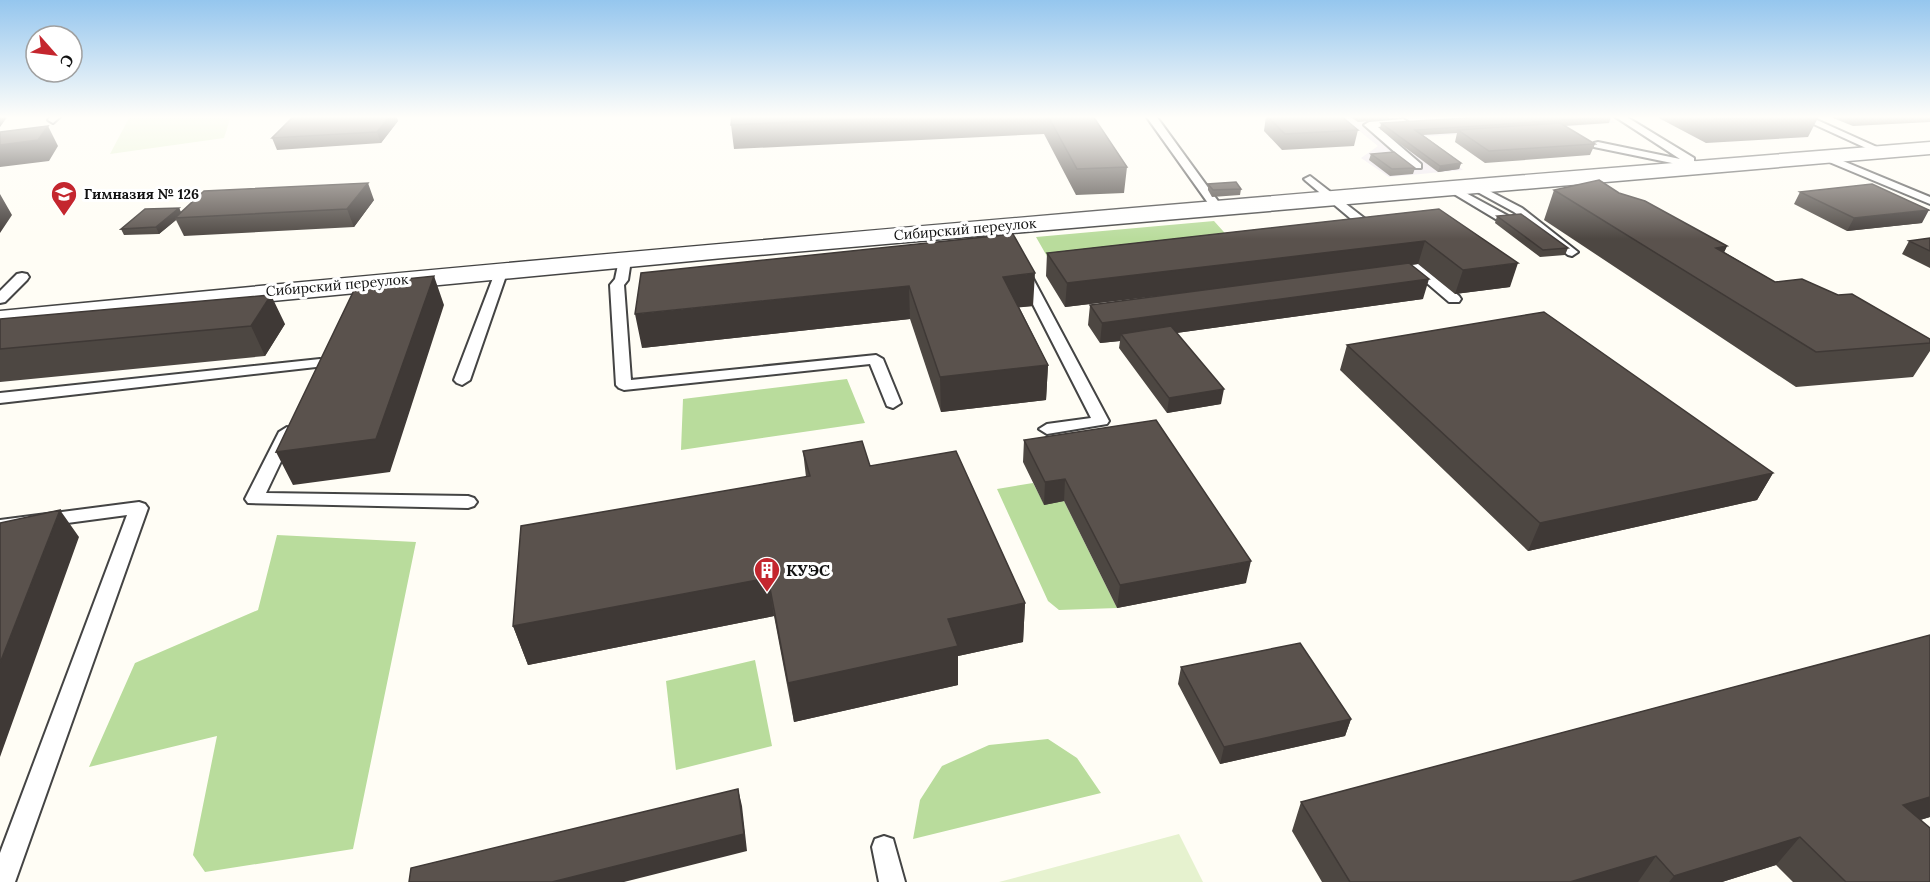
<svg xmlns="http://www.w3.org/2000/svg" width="1930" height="882" viewBox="0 0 1930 882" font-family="Lora,serif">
<rect width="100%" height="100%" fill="#fffdf5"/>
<path fill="#eee6ef" d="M1341,116h262l13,7 -197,14 44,33 -74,7 -28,-19 17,-12z"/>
<path fill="#b9dc9c" d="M1214,221l18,20 -184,17 -12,-21z
M847,379l18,44 -184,27 2,-51z
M1033,483l11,21 20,-3 53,107 -58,2 -11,-9 -51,-112z
M277,535l139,7 -63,307 -148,23 -12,-17 24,-119 -128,31 46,-104 123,-53z
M755,660l17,86 -96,24 -10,-89z
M1048,739l29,19 24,35 -188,46 7,-39 22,-34 47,-21z"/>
<path fill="#e6f2cf" d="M130,116h101l-7,22 -114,16z
M1179,834l24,48h-204z"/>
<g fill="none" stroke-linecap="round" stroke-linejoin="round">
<g stroke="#444" stroke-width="4">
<path id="lane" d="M51,116h10l-8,7 -5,-3z
M1146,116h10l67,92 -2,2h-8z
M1614,116h11l69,42v3l12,5 -5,3 -107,-22v-4l4,-1 82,17z
M1796,116h12l80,36 -9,2z
M1403,119l5,3 -2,2 -28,3 43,37v4h-8l-49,-43 5,-3z
M1826,154l104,43v7l-108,-45v-4z
M1310,176l67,52v6h-8l-63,-53 -2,-2z
M1476,184l46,24 56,44 -6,4 -4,-1 -54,-43 -42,-23v-4z
M1453,186l59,32 2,3 -2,3h-8l-55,-33v-4z
M999,222l6,4 104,195 -2,3 -60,10 -8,-5 8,-5 44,-6 -98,-192z
M1397,247l4,1 58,48 2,3 -2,3h-10l-56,-48 -2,-3z
M625,256l6,4 -3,20 -4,5 7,95 245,-25 7,4 18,44 -8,5 -6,-2 -17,-42 -246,26 -5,-2 -3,-3 -6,-100 5,-6 4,-19z
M502,266l6,4 -38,110 -8,5 -5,-2 -3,-3 42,-110z
M22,273l5,1 2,3 -2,3 -22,22 -5,1v-12l17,-17z
M320,359l7,4 -2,3 -325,37v-10z
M287,427l8,5 -29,61 202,3 6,2 3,4 -3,4 -6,2 -220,-5 -3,-4 34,-67z
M139,502l6,2 3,4 -133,374h-15v-29l127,-338 -127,17v-12z
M884,836l9,3 12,43h-26l-7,-35 3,-8z"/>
</g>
<g stroke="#444" stroke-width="3">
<path id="street" d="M1930,142v12l-1207,104 -723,69v-16c643,-63 1286,-117 1930,-169z"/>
</g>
<use href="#lane" fill="#fff" fill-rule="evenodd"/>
<use href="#street" fill="#fff" fill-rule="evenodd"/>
</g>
<path fill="#4d4742" d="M294,116h102l2,5 -17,22 -104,7 -5,-12z
M732,116h361l34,51 -3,26 -48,2 -32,-61 -310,15 -3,-24z
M1266,116h80l-1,3 13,11 -4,16 -72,4 -18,-19z
M1349,116h40v3l-31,3z
M1655,116h164l-11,21 -102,6z
M1828,116h102v6l-77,4z
M1611,117l-2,6 -45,3 31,18 -5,11 -105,8 -30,-21 2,-9 -34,2 38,28 -2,6 -21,3 -58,-43 1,-6z
M1371,154l44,14 -2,6 -23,2 -21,-16z
M1208,184l33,5 -1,6 -28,2 -4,-7z
M1554,190l65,3 108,53 -3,6 51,30 155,57v12l-17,26 -117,10 -252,-167z
M1800,192l122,31 -75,8 -53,-27z
M374,200l-20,27 -170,9 -8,-16 -17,14 -35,1 -3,-6 58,-21 2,4z
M1439,209l71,78 -55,7 -37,-30 -7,1 12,34 -247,34 45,71 -54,9 -48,-65 1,-7 -20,2 -12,-18 2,-20 144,-18 -169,20 -19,-31 1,-23z
M1497,216l71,32 -3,7 -25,2 -45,-34z
M1013,234l20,72 -14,1 29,58 -2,35 -105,12 -31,-93 -268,29z
M1930,238v30l-28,-14 7,-13z
M0,319l285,5 -20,32 -265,26z
M1347,345l426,128 -16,27 -229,51 -188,-181z
M1024,440l222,143 -129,25 -53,-107 -20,4 -21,-43z
M803,451l67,15 155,137 -2,39 -65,14v29l-164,37 -20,-106 -246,49 -15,-39 293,-149z
M1930,635v182l-10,3 10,62h-137l-17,-17 -54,17h-400l-30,-51 9,-29z
M1181,667l170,52 -6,17 -125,28 -42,-80z"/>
<path fill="#3f3936" d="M0,116h8l-8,11z
M390,116h6l2,5 -17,22 -4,-11z
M48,126l10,20 -9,15 -49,6v-22z
M1461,163l-2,6 -21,3 2,-6z
M368,183l6,17 -20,27 -7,-18z
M0,194l12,21 -12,18z
M179,208l3,7 -7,3 1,2 -17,14 -3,-7z
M1929,210l-7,13 -75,8 7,-13z
M1425,241l-7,23 -353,43 2,-24z
M1727,246l-15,32 4,-30z
M1518,263l-8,24 -55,7 8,-24z
M1035,273l-2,33 -31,3 1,-32z
M434,276l10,29 -54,167 -97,13 -17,-33z
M1429,279l-6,20 -297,41 -5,-6 -1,7 -20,2 2,-20z
M909,286l1,33 -268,29 -7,-34z
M271,295l14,29 -20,32 -14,-30z
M1048,365l-2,35 -105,12 -1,-35z
M1224,389l-3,15 -54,9 2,-15z
M1773,473l-16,27 -229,51 12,-28z
M1065,479l-1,22 -20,4 1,-23z
M60,510l19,27 -79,220v-94z
M1251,561l-5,22 -129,25 3,-23z
M768,578l6,38 -246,49 -15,-39z
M1025,603l-2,39 -65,14v29l-164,37 -6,-39 160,-64z
M1351,719l-6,17 -125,28 4,-17z
M738,789l4,17 5,45 -123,31h-72z
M1930,797v20l-53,16 26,-28z
M1800,837l-24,28 -54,17h-53l5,-6z
M1656,856l-18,26h-68z"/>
<path fill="#5a524d" stroke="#3f3936" stroke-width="1.5" d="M294,116h96l-13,16 -105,6z
M732,116h199l-200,9z
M1048,116h45l34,51 -50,2z
M1267,116h74l17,14 -73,4z
M1498,116h111l2,1 -196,13 46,33 -21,3 -59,-43z
M1710,116h70l-63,3z
M1560,123l35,21 -106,7 -31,-21z
M48,126l-10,14 -38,5v-13z
M1394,152l21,16 -23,1 -21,-15z
M1599,180l20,13 26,8 82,45 -11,2 59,34 27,-3 36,16 14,-1 78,45v4l-114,9 -262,-162z
M1236,182l5,7 -28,1 -5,-6z
M368,183l-21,26 -172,9 29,-27z
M1872,184l57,26 -75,8 -54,-26z
M179,208l-23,19 -35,2 24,-20z
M1439,209l79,54 -55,7 -38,-29 -358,42 -20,-30z
M1521,214l47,34 -25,2 -46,-34z
M1013,234l22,39 -32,4 45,88 -108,12 -31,-91 -274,28 6,-41z
M1930,238v13l-21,-10z
M1409,263l20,16 -327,44 -12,-18z
M434,276l-58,163 -100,13 81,-168z
M271,295l-20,31 -251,23v-30z
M1544,312l229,161 -233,50 -193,-178z
M1171,326l53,63 -55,9 -48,-64z
M1156,420l95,141 -131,24 -55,-106 -20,3 -21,-42z
M862,441l8,25 86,-15 69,152 -77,16 10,27 -170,37 -20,-105 -255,48 8,-100 289,-50 -7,-25z
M60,510l-60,153v-140z
M1930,635v162l-27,8 27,23v54h-84l-46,-45 -126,39 -18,-20 -86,26h-220l-49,-80z
M1300,643l51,76 -127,28 -43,-80z
M738,789l6,45 -192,48h-143l2,-14z"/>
<linearGradient id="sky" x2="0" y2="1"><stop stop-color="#95c6ee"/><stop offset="0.49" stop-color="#fffefa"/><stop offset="1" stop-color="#fffefa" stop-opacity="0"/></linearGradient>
<rect width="1930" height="239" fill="url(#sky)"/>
<defs>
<g id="school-pin" transform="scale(1.35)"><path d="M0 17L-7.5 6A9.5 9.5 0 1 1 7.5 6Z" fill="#c4262e" stroke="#fff"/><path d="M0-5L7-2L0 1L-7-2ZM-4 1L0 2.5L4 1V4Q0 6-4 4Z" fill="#fff"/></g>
<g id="building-pin" transform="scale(1.35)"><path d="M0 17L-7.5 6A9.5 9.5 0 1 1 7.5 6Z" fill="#c4262e" stroke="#fff"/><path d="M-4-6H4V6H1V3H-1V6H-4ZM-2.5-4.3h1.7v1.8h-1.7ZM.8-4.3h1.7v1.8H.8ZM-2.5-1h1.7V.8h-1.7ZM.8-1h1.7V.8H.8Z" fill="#fff"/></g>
</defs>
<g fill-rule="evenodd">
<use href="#school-pin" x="64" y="194"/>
<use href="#building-pin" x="767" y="570"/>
</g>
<g text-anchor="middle" stroke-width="6" stroke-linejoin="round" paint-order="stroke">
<g font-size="14" font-weight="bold" fill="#111" stroke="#fff" text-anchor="start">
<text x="84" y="199">Гимназия № 126</text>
</g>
<g font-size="14" fill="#111" stroke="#fff">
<text transform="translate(965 229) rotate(-5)" y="5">Сибирский переулок</text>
<text transform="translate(337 285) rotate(-5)" y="5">Сибирский переулок</text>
</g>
<g font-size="16" font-weight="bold" fill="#111" stroke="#fff" text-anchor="start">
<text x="786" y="576">КУЭС</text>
</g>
</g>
<g transform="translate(54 54) rotate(118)"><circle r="28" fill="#ffffff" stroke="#a0a0a0" stroke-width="1.5"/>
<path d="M0-4.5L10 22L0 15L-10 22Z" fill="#c4262e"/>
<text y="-9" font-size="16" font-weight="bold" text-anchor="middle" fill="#111111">С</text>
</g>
</svg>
